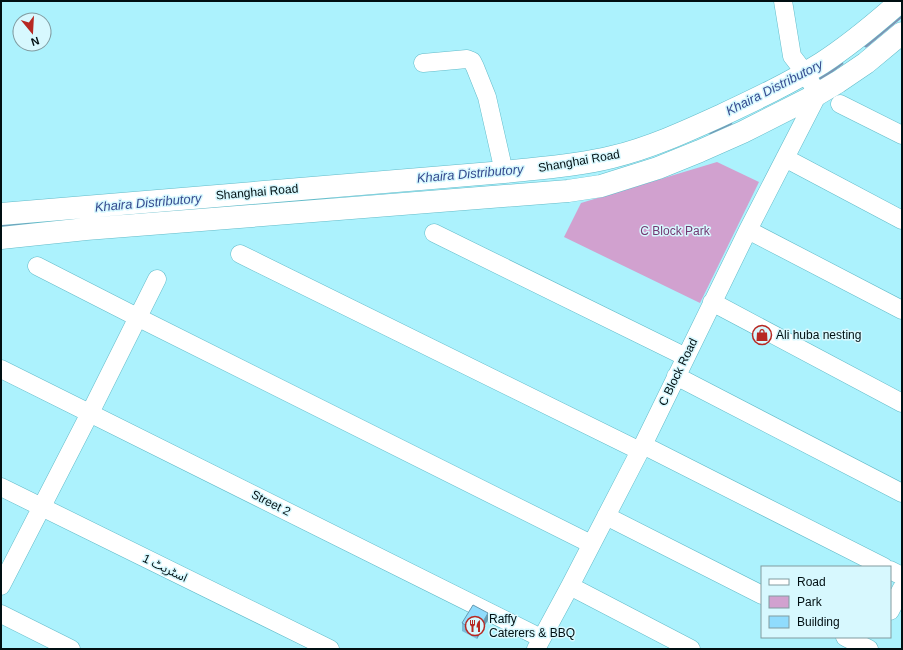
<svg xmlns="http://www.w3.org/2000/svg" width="903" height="650" viewBox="0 0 903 650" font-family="Helvetica,'Noto Sans Arabic',sans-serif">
<rect width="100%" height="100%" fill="#acf2fd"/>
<path fill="#d1a1cf" d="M717,162l42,20 -59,121 -136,-66 17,-34z"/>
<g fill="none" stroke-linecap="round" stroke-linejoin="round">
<path stroke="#8192b3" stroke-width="4.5" d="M866,45l36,-30
M815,80l13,-7 13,-10
M711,132l19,-9
M1,226l54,-6"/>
<g stroke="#62bbc9" stroke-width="19">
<path id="minor" d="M423,63l44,-4 5,2 3,6 12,30 17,75
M840,104l62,31
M785,158l117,62
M748,230l154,80
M434,233l252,124
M240,254l400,197
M37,266l100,51 454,227
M712,302l190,101
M1,369l540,269
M676,376l226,117
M643,445l241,122
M1,487l329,162
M606,516l156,79
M890,570l12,6
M1,586l89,-173 67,-134
M570,586l121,63
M890,611l12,-23
M1,614l70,35
M845,637l24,12
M536,649l34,-63 73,-141 105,-215 70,-136 -13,-21 -13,-17 -9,-55"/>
</g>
<g stroke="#62bbc9" stroke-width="23">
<path id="major" d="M1,214l503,-42c36,-4 72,-6 108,-15 38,-9 75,-26 110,-42 34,-16 68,-32 100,-52 28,-18 54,-40 79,-62
M1,238l85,-9 482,-38 33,-5 57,-18 42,-17 43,-19 75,-38 20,-12 28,-19 36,-30"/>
</g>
<use href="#minor" stroke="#fff" stroke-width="18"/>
<use href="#major" stroke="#fff" stroke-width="22"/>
</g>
<path fill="#7cbdda" d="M488,620l-11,19 -15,-8v-8z"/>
<path fill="#659ab1" d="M488,613v7l-11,19v-7z"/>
<path fill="#90dcfd" stroke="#659ab1" d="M473,605l15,8 -11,19 -15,-9z"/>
<defs>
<g id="shop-ring" transform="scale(1)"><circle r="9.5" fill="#d7f8fe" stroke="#b72822" stroke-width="1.5"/><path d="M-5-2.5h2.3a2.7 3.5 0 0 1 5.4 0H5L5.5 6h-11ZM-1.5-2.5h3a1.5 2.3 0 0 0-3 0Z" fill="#b72822"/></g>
<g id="restaurant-ring" transform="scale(1)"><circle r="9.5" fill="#d7f8fe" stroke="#b72822" stroke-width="1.5"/><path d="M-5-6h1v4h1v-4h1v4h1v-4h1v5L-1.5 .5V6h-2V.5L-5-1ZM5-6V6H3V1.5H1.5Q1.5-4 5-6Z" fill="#b72822"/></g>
</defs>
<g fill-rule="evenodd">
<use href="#shop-ring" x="762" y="335"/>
<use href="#restaurant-ring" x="475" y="626"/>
</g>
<g text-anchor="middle" stroke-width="3" stroke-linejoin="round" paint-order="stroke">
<g font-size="12" fill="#000f12" stroke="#d7f8fe">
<text transform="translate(579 161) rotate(-10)" y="4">Shanghai Road</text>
<text transform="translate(257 192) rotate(-5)" y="4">Shanghai Road</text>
<text transform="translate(678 372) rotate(-64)" y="4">C Block Road</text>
<text transform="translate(271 503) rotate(27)" y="4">Street 2</text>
<text transform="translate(165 568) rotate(26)" y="4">اسٹریٹ 1</text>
</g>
<g font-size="12" fill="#733872" stroke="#d7f8fe">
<text x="675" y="235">C Block Park</text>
</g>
<g font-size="12" fill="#000f12" stroke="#d7f8fe" text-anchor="start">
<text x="776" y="339">Ali huba nesting</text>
<text x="489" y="623">Raffy<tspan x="489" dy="14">Caterers &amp; BBQ</tspan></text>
</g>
<g font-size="13" font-style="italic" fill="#354b8f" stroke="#d7f8fe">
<text transform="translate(774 87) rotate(-27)" y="5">Khaira Distributory</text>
<text transform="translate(470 173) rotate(-5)" y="5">Khaira Distributory</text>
<text transform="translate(148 202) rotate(-5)" y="5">Khaira Distributory</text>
</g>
</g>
<rect width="903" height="650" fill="none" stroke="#000f12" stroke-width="4"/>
<rect x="761" y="566" width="130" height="72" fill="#d7f8fe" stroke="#819ba0"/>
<rect x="769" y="579" width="20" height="6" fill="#ffffff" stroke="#819ba0"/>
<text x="797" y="586" font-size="12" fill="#000f12">Road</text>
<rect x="769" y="596" width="20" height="12" fill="#d1a1cf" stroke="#819ba0"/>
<text x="797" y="606" font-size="12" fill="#000f12">Park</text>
<rect x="769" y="616" width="20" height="12" fill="#90dcfd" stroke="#819ba0"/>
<text x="797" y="626" font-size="12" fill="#000f12">Building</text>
<g transform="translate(32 32) rotate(162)"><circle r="19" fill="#d7f8fe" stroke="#819ba0"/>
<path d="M0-3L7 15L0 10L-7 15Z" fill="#b72822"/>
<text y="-6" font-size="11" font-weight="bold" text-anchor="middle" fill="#000f12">N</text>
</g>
</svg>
